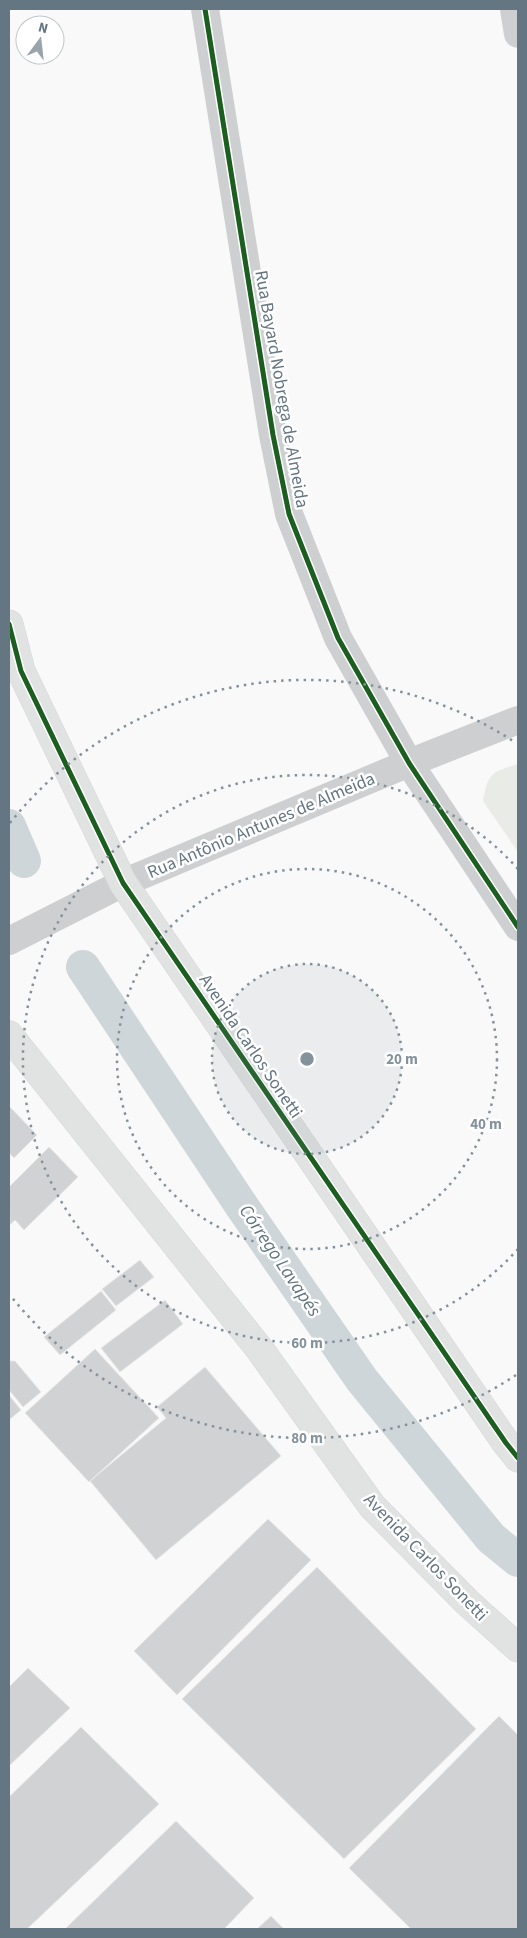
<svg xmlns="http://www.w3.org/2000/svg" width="527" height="1938" viewBox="0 0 527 1938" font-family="'Source Sans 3',sans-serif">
<rect width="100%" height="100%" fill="#f9f9f9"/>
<path fill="#e8ebe6" d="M518,764v88l-35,-51c5,-29 9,-29 35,-37z"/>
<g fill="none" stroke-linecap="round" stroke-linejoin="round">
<path stroke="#ced6d9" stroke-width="34" d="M9,826l15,35
M83,967l158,238 121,175 129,158 27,22"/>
</g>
<path fill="#d0d2d3" stroke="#e8e8e8" d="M9,1106l28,29 -23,23 -5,-5z
M49,1147l29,30 -54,53 -9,-10 -5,5 -1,-38z
M140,1260l14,17 -38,29 -14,-17z
M101,1291l15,19 -56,45 -16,-18z
M165,1300l18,24 -63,48 -19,-24z
M95,1349l64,69 -70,64 -64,-69z
M9,1361h6l26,31 -18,15 -14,-17z
M205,1367l76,89 -125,104 -66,-79 76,-63 -9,-11z
M9,1395l12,15 -12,10z
M268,1519l43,41 -134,135 -43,-44z
M317,1567l159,162 -132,130 -162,-160z
M28,1668l42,40 -61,58v-79z
M499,1716l19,19v194h-107l-62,-61z
M81,1727l78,77 -132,125h-18v-132z
M176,1821l78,77 -30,31h-159z
M271,1916l13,13h-27z"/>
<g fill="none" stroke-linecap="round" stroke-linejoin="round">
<g stroke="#d5d6d7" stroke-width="29">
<path id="secondary" d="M9,624l12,47 102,212 383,560 12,15
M9,1035l252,316 111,155 95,96 51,46"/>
</g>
<path stroke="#cecfd0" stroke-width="28" d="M205,9l68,426 16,79 49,124 71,125 109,164
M514,9l4,25
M9,941l114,-58 286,-120 109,-43"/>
<use href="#secondary" stroke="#e1e2e2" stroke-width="28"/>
<g stroke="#fff" stroke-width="8">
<path id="cycleway" d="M205,9l68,426 16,79 49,124 71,125 109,164
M9,624l12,47 102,212 383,560 12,15"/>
</g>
<use href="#cycleway" stroke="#1b5e20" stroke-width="5"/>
</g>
<circle cx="307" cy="1059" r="95" fill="#84929c" fill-opacity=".12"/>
<g fill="none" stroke="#84929c" stroke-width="2.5" stroke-dasharray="2.5 5">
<circle cx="307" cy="1059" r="95"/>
<circle cx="307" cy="1059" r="190"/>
<path d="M518 1249A284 284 0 1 1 518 869"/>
<path d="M516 1375A379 379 0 0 1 10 1295M10 823A379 379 0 0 1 516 743"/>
</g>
<g text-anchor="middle" stroke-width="5" stroke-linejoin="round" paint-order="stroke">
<g font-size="18" fill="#657683" stroke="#fff">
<text transform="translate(282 389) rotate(80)" y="6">Rua Bayard Nobrega de Almeida</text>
<text transform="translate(261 825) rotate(-23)" y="6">Rua Antônio Antunes de Almeida</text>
<text transform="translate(251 1046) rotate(56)" y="6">Avenida Carlos Sonetti</text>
<text transform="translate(426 1557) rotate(46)" y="6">Avenida Carlos Sonetti</text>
</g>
<g font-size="19" font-style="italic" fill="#60757c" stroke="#fff">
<text transform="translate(281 1260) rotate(56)" y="7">Córrego Lavapés</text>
</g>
</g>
<circle cx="307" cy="1059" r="8" fill="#84929c" stroke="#fff" stroke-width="2.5"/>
<g font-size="15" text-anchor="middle" font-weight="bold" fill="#84929c" stroke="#fff" stroke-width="5" stroke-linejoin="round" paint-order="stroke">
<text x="402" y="1064">20 m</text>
<text x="486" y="1129">40 m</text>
<text x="307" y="1348">60 m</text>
<text x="307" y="1443">80 m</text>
</g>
<rect width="527" height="1938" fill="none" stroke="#657683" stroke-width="20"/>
<g transform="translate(40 40) rotate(15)"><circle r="24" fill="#ffffff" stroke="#c1c8cd"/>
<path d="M0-4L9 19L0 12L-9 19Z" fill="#99a4ac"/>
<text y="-8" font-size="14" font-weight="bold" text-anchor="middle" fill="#657683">N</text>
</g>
</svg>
